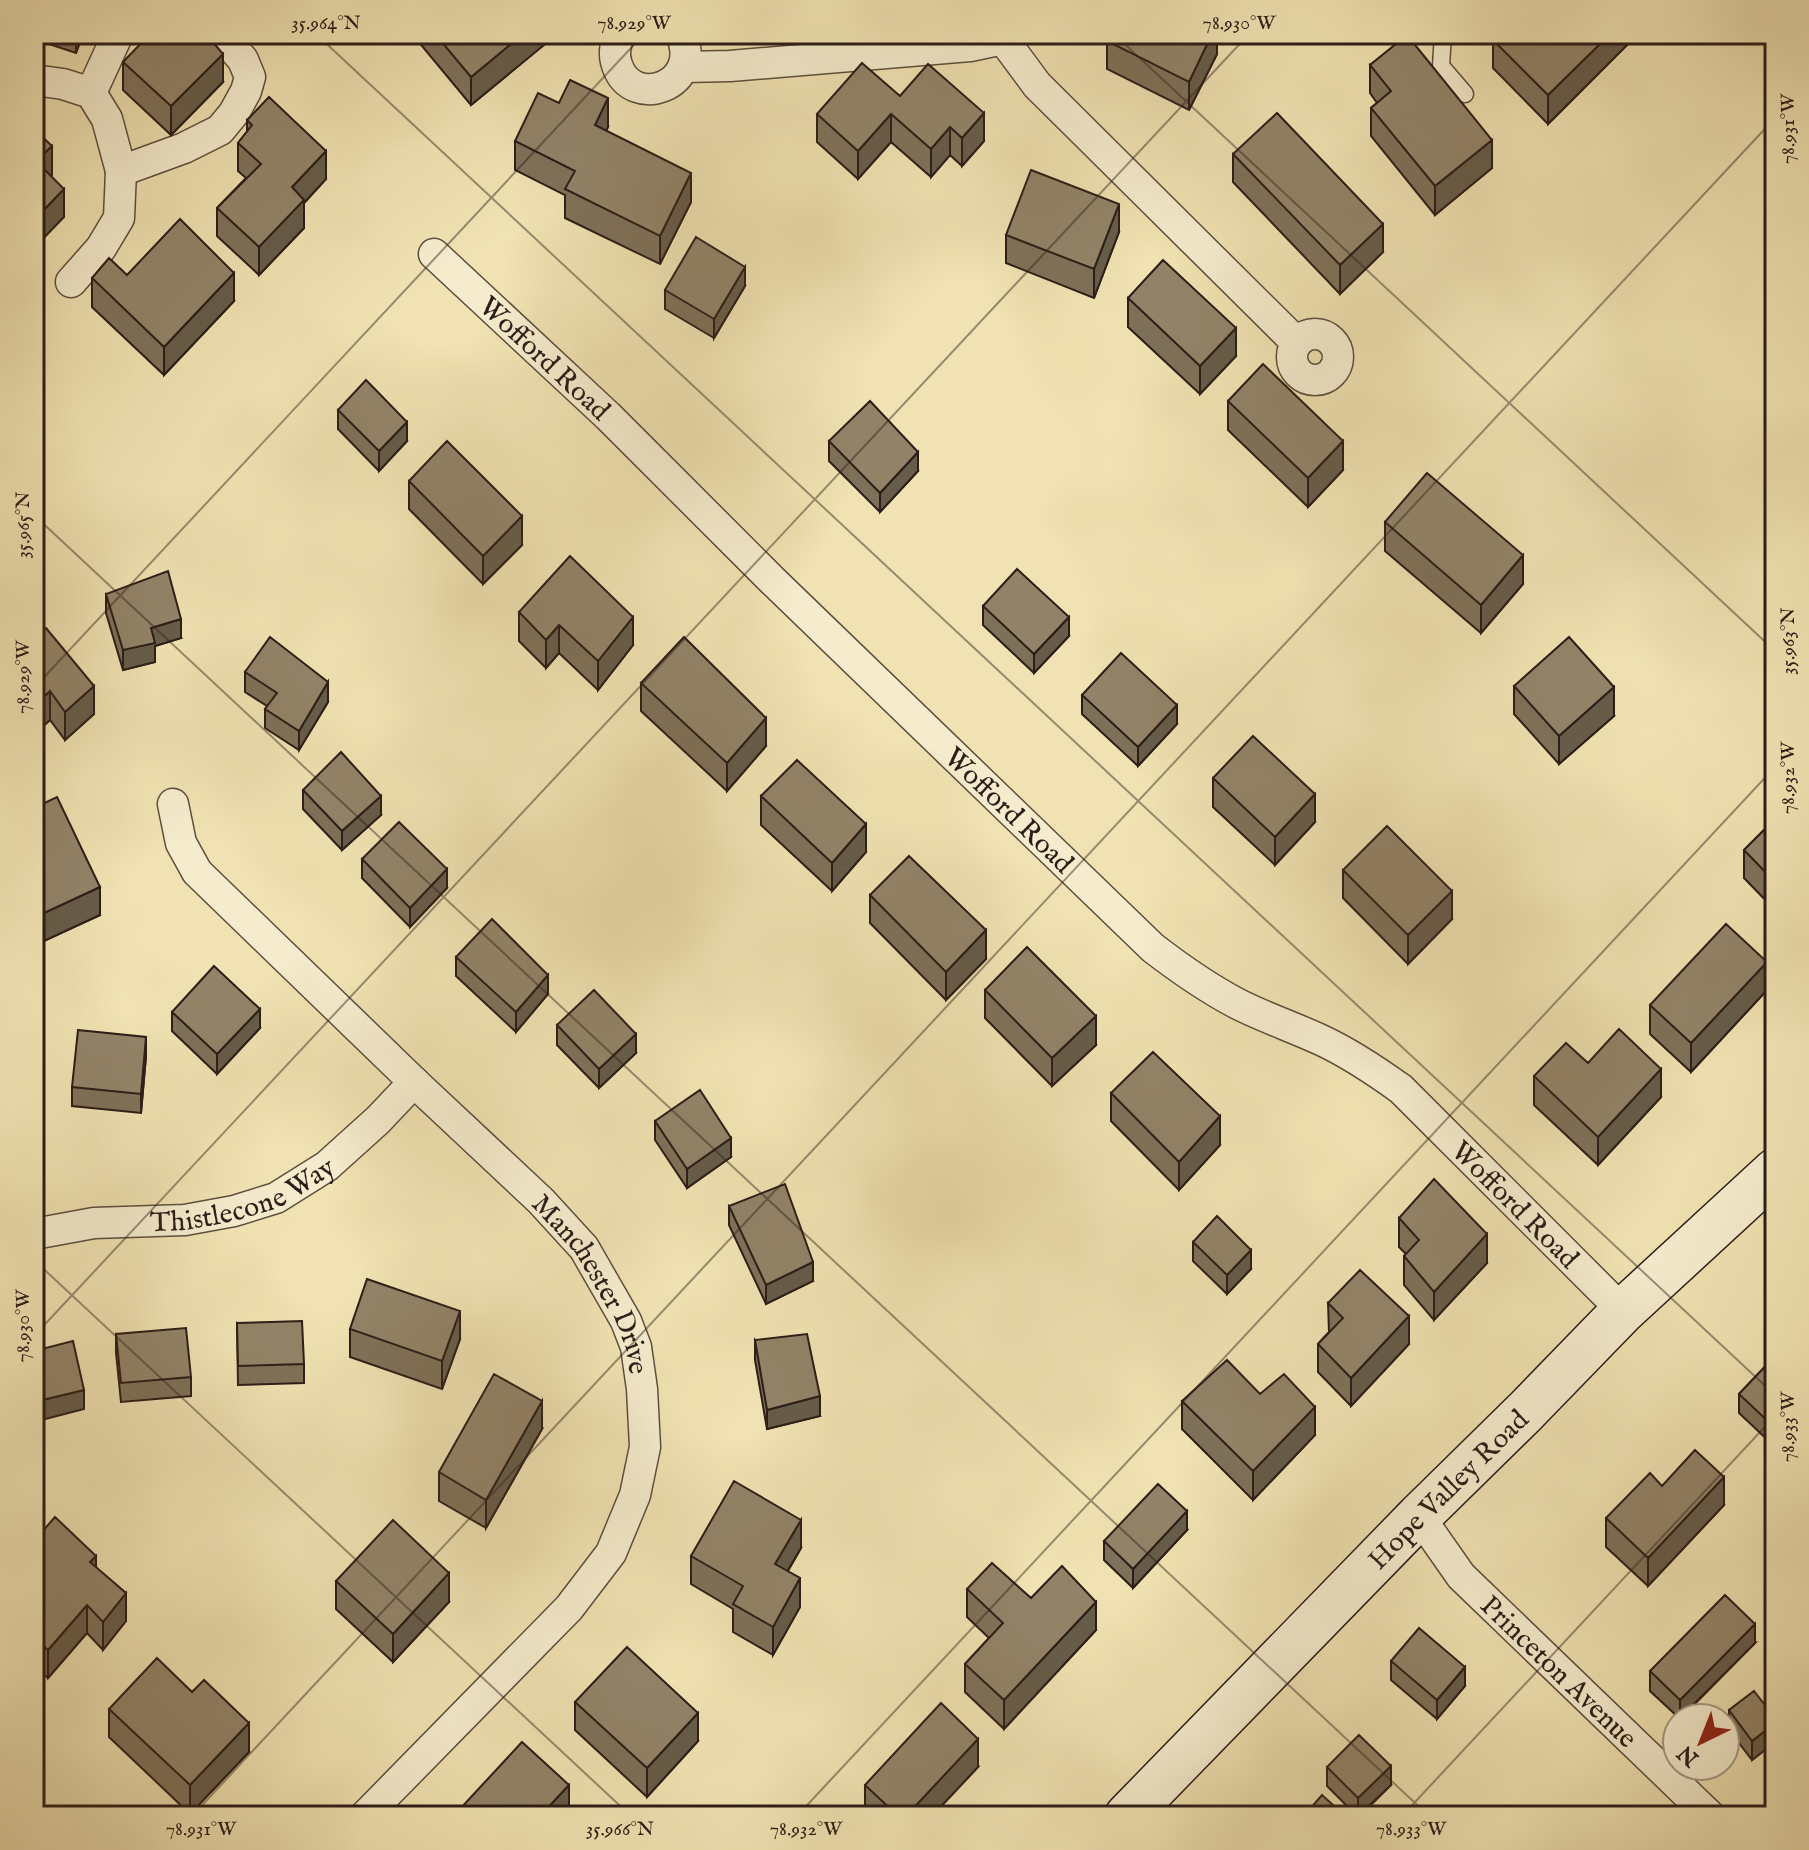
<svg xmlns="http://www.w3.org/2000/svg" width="1809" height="1850" viewBox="0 0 1809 1850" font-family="'IM FELL English',serif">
<rect width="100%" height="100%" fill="#f0e2b2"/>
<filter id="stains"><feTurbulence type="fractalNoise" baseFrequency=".0025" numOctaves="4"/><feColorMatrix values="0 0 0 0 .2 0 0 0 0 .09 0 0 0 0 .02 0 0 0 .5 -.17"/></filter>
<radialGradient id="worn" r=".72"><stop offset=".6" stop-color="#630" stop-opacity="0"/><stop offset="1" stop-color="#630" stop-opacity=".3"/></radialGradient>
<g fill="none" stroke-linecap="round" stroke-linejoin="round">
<g stroke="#5d4e3e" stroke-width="19">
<path id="service" d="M1443,34l-2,32 24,28"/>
</g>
<g stroke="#5d4e3e" stroke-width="33">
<g id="minor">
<path d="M620,34c-5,10 -7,20 -3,31 15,46 87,21 64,-31"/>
<path d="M1003,39l34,46 259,257"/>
<path d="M684,67l46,-1 240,-20 33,-7 11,-5"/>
<path d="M34,80l29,4 28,9 16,26 14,52 -2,47 -18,30 -30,34"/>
<path d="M91,93l27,-59"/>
<path d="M121,171l63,-23 36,-18 14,-17 12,-22 4,-14 -7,-17 -22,-26"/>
<path id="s1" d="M434,254l174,162 165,165 380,367c26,20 53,39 83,55 27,14 57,24 85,37 28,13 55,31 80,49l222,222"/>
<circle cx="1315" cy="357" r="23"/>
<path id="s2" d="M173,804l8,39 16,29 217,210 127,119 43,47 42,73 10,26 6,42 3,58 -10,48 -24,58 -42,55 -204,208"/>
<path id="s3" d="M34,1234l60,-11 91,-3 49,-9 42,-13 51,-32 51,-46 36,-38"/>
<path id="s4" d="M1419,1516l42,60 249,240"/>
</g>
</g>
<g stroke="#2c1d18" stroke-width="47">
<g id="secondary">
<path id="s5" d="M1127,1816l292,-300 107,-105 97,-100 152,-140"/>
</g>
</g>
<use href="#service" stroke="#f5eccd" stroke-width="16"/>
<use href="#minor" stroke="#f5eccd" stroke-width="30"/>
<use href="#secondary" stroke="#f5eccd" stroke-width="44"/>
</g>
<path fill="#7e7159" stroke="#2c1d18" stroke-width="2" d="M34,34h49l-7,19 -42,-14z
M412,34h144v1l-85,70z
M1217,34v20l-28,56 -82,-41v-28z
M1628,34v10l-80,80 -55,-56v-28z
M123,62l100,20 -52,53 -48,-45z
M1370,65l122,103 -57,47 -64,-79v-28l6,-5 -7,-10z
M900,96l84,45 -22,25 -12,-11 -19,22 -40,-35 -33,37 -41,-37v-28z
M247,120l79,59 -22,24v25l-45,47 -42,-39v-28l29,-30 -8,-7v-28l9,-11z
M608,127l-2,4 85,71 -31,62 -95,-46v-23l-50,-25v-29z
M1233,154l150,98 -43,42 -107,-112z
M1119,232l-25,66 -88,-35v-28z
M127,275l107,26 -70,74 -72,-68v-29z
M745,286l-31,52 -49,-29v-19z
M1128,298l108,58 -36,38 -72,-67z
M1228,401l115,69 -35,37 -80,-77z
M338,410l69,31 -28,30 -41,-42z
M829,441l89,30 -38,41 -51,-51z
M409,481l113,64 -39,39 -74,-75z
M1385,522l138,62 -42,49 -96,-82z
M106,594l75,44 -26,8v16l-32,8 -17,-57z
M983,606l86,30 -35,37 -51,-48z
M519,612l114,33 -35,45 -39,-37 -13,15 -27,-27z
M34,637l60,77 -29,26 -15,-20 -16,14z
M245,672l83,30 -29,48 -34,-22v-19l2,-3 -22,-14z
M641,683l125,63 -39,45 -86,-80z
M1514,686l100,30 -55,48 -45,-50z
M1082,695l95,29 -39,42 -56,-52z
M1213,778l102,44 -40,43 -62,-58z
M303,790l78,25 -39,35 -39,-41z
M761,796l105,56 -34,39 -71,-66z
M34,808l66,107 -56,26 -10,-20z
M1775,819v91l-31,-32v-28z
M362,859l85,29 -37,39 -48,-49z
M1343,870l109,49 -44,45 -65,-66z
M870,895l116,64 -40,41 -76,-77z
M456,957l92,37 -32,38 -60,-56z
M985,990l111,55 -44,41 -67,-68z
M1767,990l-76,82 -41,-38v-29z
M172,1012l88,16 -43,46 -45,-43z
M557,1025l79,28 -37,35 -42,-43z
M146,1056l-5,57 -69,-7v-19z
M1588,1063l73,34 -63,68 -64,-60v-29z
M1111,1093l109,52 -41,45 -68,-69z
M655,1121l76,36 -44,31 -32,-48z
M729,1206l84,75 -47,23 -37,-79z
M1399,1218l88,45 -53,57 -30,-35v-29l2,-2 -7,-7z
M1193,1242l58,27 -24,25 -34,-33z
M1328,1303l81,41 -58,62 -33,-34v-28l11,-12z
M237,1323l67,41v19l-66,2z
M350,1329l110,10 -18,50 -92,-32z
M116,1334l75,43v19l-70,6 -5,-49z
M755,1340l65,76 -53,13 -12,-69z
M1775,1356v91l-36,-34v-19z
M1260,1394l55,41 -62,65 -71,-71v-28z
M542,1429l-56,99 -47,-27v-29z
M1662,1486l62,19 -76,81 -42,-39v-29z
M1187,1530l-54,58 -29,-28v-19z
M34,1541l62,26 30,54 -23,29 -16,-17 -39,45 -14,-12z
M801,1548l-13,23 12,36 -27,48 -40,-23v-23l-42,-25v-28z
M336,1581l113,21 -56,60 -57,-53z
M967,1589l64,9 65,32 -92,99 -39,-37v-28l24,-26 -22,-21z
M1755,1643l-74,75h-2l-29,-27v-20z
M1391,1661l74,25 -28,33 -46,-39z
M575,1702l123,39 -51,56 -72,-67z
M109,1709l140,43 -59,62 -81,-77z
M1729,1710l46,8v24l-23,18 -23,-30z
M978,1767l-46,49h-64l-3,-2v-29z
M1327,1767l64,18 -31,31h-3l-30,-30z"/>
<path fill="#665c49" stroke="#2c1d18" stroke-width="2" d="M76,34h7l-7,19z
M523,34l33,1 -85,70v-28z
M1212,34h5v20l-28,56v-28z
M1610,34h18v10l-80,80v-29z
M223,54v28l-52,53v-29z
M608,98v29l-13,27v-29z
M984,113v28l-22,25v-28z
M43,114v28l-9,9v-28z
M891,114v28l-33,37v-28z
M950,127v28l-19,22v-28z
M1492,140v28l-57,47v-29z
M52,146v29l-16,15v-29z
M326,151v28l-22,24v25l-45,47v-28l33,-60z
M691,173v29l-31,62v-28z
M64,189v28l-30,31v-28z
M1119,204v28l-25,66v-29z
M1383,224v28l-43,42v-29z
M745,267v19l-31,52v-19z
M234,273v28l-70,74v-28z
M1236,328v28l-36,38v-28z
M407,422v19l-28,30v-20z
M1343,441v29l-35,37v-29z
M918,452v19l-38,41v-19z
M522,516v29l-39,39v-28z
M1523,555v29l-42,49v-28z
M633,617v28l-35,45v-29z
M1069,617v19l-35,37v-19z
M181,619v19l-26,8v16l-32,8v-20l28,-22z
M559,625v28l-13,15v-28z
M328,682v20l-29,48v-19z
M94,686v28l-29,26v-28z
M1614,687v29l-55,48v-28z
M50,691v29l-16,14v-28z
M1177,705v19l-39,42v-19z
M766,718v28l-39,45v-28z
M1315,794v28l-40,43v-28z
M381,796v19l-39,35v-19z
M866,824v28l-34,39v-28z
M447,869v19l-37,39v-19z
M100,887v28l-56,26v-28z
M1452,891v28l-44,45v-29z
M986,930v29l-40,41v-28z
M1767,962v28l-76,82v-29z
M548,975v19l-32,38v-20z
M260,1009v19l-43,46v-20z
M1096,1016v29l-44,41v-28z
M636,1034v19l-37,35v-19z
M146,1037v19l-5,57v-19z
M1661,1069v28l-63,68v-28z
M1220,1116v29l-41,45v-28z
M731,1138v19l-44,31v-19z
M1487,1234v29l-53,57v-28z
M1251,1250v19l-24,25v-19z
M813,1262v19l-47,23v-19z
M460,1311v28l-18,50v-28z
M1409,1316v28l-58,62v-28z
M84,1390v19l-50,13v-20z
M820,1396v20l-53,13v-19z
M542,1401v28l-56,99v-28z
M1315,1407v28l-62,65v-29z
M1724,1477v28l-76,81v-28z
M1187,1511v19l-54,58v-19z
M801,1520v28l-26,44v-28z
M96,1556v28l-6,-22z
M449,1573v29l-56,60v-28z
M800,1578v29l-27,48v-28z
M126,1593v28l-23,29v-28z
M1096,1602v28l-92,99v-29z
M87,1605v28l-39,45v-28z
M1755,1624v19l-75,75v-18z
M1465,1667v19l-28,33v-19z
M698,1713v28l-51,56v-29z
M249,1723v29l-59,62v-29z
M1775,1723v19l-23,18v-19z
M978,1739v28l-46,49h-26z
M1391,1766v19l-33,31v-18z
M569,1785v29l-2,2h-27z"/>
<path fill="#928368" stroke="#2c1d18" stroke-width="2" d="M150,34h56l17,20 -52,52 -48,-44z
M435,34h88l-52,43z
M1110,34h102l-23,48 -82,-41z
M1499,34h111l-62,61 -55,-55z
M1407,35l85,105 -57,46 -64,-78 20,-17 -21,-26z
M862,63l38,33 28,-32 56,49 -22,25 -12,-11 -19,22 -40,-35 -33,37 -41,-37z
M570,80l38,18 -13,27 96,48 -31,63 -95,-47 10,-18 -60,-30 23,-48 21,10z
M269,97l57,54 -34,36 12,13 -45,47 -42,-39 44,-44 -23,-21 14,-18 -5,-5z
M34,105l9,9 -9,9z
M1277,113l106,111 -43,41 -107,-111z
M34,129l18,17 -16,15 28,28 -30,31z
M1031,170l88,34 -25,65 -88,-34z
M180,219l54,54 -70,74 -72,-69 17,-20 18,17z
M696,237l49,30 -31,52 -49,-29z
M1163,260l73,68 -36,38 -72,-68z
M1263,364l80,77 -35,37 -80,-77z
M366,380l41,42 -28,29 -41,-41z
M870,401l48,51 -38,41 -51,-52z
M447,441l75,75 -39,40 -74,-75z
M1427,473l96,82 -42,50 -96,-83z
M570,556l63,61 -35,44 -39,-36 -13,15 -27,-28z
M1017,569l52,48 -35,37 -51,-48z
M168,571l13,48 -30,9 4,15 -32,7 -17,-56z
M46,628l48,58 -29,26 -15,-21 -16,15v-69z
M270,637l58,45 -29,49 -34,-22 12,-16 -32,-21z
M684,637l82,81 -39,45 -86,-80z
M1569,637l45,50 -55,49 -45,-50z
M1121,653l56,52 -39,42 -56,-52z
M1253,736l62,58 -40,43 -62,-59z
M341,752l40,44 -39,35 -39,-41z
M797,760l69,64 -34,39 -71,-67z
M57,797l43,90 -56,26 -10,-20v-85z
M1775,819v63l-31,-32z
M399,822l48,47 -37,39 -48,-49z
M1387,826l65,65 -44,44 -65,-65z
M909,856l77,74 -40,42 -76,-77z
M492,919l56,56 -32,37 -60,-55z
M1726,924l41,38 -76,81 -41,-38z
M1027,947l69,69 -44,42 -67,-68z
M214,966l46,43 -43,45 -45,-42z
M594,990l42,44 -37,35 -42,-44z
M1619,1029l42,40 -63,68 -64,-61 32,-33 22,20z
M78,1030l68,7 -5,57 -69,-7z
M1153,1052l67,64 -41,46 -68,-69z
M700,1090l31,48 -44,31 -32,-48z
M1434,1179l53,55 -53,58 -30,-36 15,-16 -20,-22z
M785,1184l28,78 -47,23 -37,-79z
M1217,1216l34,34 -24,25 -34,-33z
M1360,1270l49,46 -58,62 -33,-34 25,-26 -15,-15z
M367,1279l93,32 -18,50 -92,-32z
M302,1321l2,43 -66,2 -1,-43z
M186,1328l5,49 -70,6 -5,-49z
M807,1334l13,62 -53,14 -12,-70z
M73,1341l11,49 -50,12v-51z
M1775,1356v72l-36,-34z
M1227,1360l33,34 24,-20 31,33 -62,64 -71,-70z
M494,1374l48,27 -56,99 -47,-28z
M1695,1450l29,27 -76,81 -42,-40 44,-45 12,13z
M734,1481l67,39 -26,44 25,14 -27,49 -40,-23 10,-18 -52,-30z
M1158,1484l29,27 -54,58 -29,-28z
M55,1517l41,39 -6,6 36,31 -23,29 -16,-17 -39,45 -14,-12v-97z
M393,1520l56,53 -56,61 -57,-53z
M992,1563l39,35 31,-32 34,36 -92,98 -39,-36 38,-41 -36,-34z
M1725,1595l30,29 -75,76 -30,-29z
M1419,1628l46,39 -28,33 -46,-39z
M627,1647l71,66 -51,55 -72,-66z
M157,1658l35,34 12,-12 45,43 -59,62 -81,-76z
M1754,1691l21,27v5l-23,18 -23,-31z
M941,1703l37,36 -72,77h-8l-33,-31z
M1359,1735l32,31 -33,32 -31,-31z
M522,1742l47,43 -29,31h-75l-6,-6z
M1322,1795l23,21h-41z"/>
<path fill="none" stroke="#2c1d18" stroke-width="2" stroke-opacity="0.45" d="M316,34l1459,1361M1114,34l661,617M34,39l5,-5M34,515l1395,1301M34,688l610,-654M34,1260l597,556M34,1336l1215,-1302M192,1816l1583,-1698M797,1816l978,-1049M1402,1816l373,-400"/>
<g text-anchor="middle" stroke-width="6" stroke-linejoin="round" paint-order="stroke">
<g font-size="28" fill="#2c1d18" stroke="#f5eccd">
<text dy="10" stroke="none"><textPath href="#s1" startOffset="152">Wofford Road</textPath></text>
<text dy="10" stroke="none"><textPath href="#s1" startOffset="800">Wofford Road</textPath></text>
<text dy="10" stroke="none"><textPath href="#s3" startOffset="214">Thistlecone Way</textPath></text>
<text dy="10" stroke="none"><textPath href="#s1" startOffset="1448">Wofford Road</textPath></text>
<text dy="10" stroke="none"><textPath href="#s2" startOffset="648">Manchester Drive</textPath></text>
<text dy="10" stroke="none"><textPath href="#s5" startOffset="458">Hope Valley Road</textPath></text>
<text dy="10" stroke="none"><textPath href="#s4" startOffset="210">Princeton Avenue</textPath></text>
</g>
</g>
<rect width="1809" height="1850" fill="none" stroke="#f0e2b2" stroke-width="88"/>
<g transform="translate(1701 1742) rotate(223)"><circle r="38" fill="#f5eccd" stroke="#a59985" stroke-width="2"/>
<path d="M0-6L14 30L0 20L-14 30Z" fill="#8f2418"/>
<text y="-12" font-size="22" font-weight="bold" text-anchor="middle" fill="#2c1d18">N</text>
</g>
<rect x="44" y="44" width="1721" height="1762" fill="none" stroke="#2c1d18" stroke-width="3"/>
<g font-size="20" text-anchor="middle" fill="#2c1d18">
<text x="326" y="29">35.964°N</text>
<text x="634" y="29">78.929°W</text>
<text x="1239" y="29">78.930°W</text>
<text transform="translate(1787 129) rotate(-90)" y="7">78.931°W</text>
<text transform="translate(22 525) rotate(-90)" y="7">35.965°N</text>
<text transform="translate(1787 641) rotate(-90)" y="7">35.963°N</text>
<text transform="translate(22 677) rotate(-90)" y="7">78.929°W</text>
<text transform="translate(1787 778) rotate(-90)" y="7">78.932°W</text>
<text transform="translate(22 1326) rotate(-90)" y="7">78.930°W</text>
<text transform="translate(1787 1427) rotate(-90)" y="7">78.933°W</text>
<text x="201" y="1835">78.931°W</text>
<text x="620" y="1835">35.966°N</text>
<text x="806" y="1835">78.932°W</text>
<text x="1411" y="1835">78.933°W</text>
</g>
<rect width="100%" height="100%" filter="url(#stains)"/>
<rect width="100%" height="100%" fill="url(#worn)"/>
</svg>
